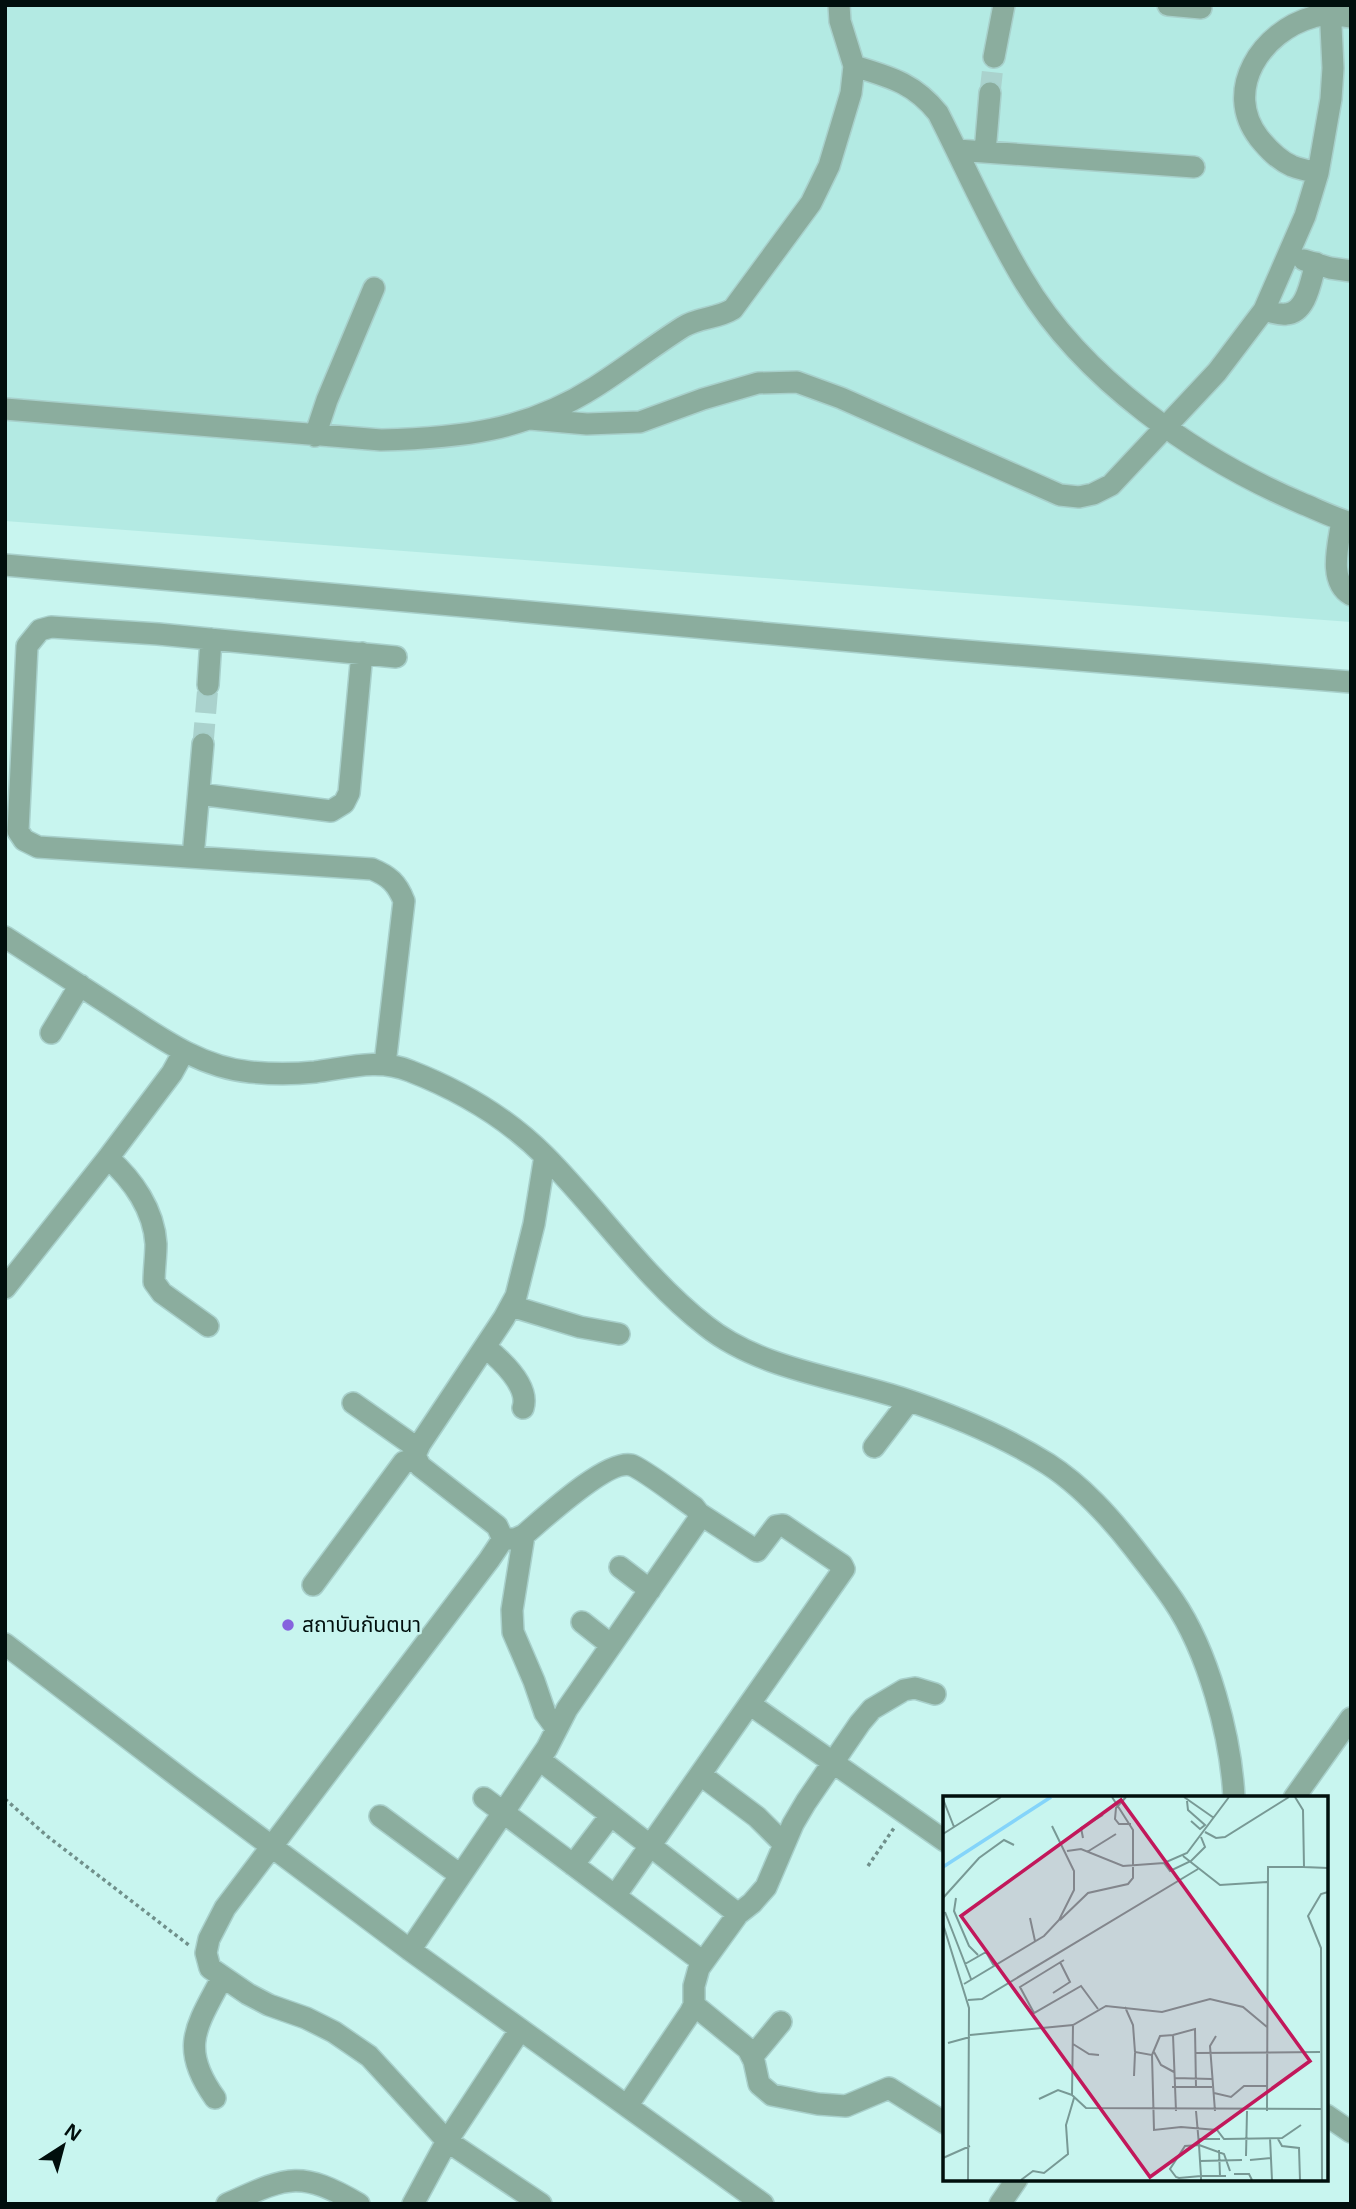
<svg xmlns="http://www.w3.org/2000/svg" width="1356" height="2209" viewBox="0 0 1356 2209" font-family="'Open Sans','Noto Sans Thai',sans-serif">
<rect width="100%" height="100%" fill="#c8f5ef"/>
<path fill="#b3eae3" d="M5,5h1346v617l-1346,-101z"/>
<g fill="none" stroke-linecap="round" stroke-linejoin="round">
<path stroke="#aad2cd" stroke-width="21" stroke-dasharray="21 10" stroke-linecap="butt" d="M990,93l4,-36
M203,744l5,-59"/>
<g stroke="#a8d0cb" stroke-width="24">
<path id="minor" d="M1168,5l33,3
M994,57l10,-52
M854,66c36,11 60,17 84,47 28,55 53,113 85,166 59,100 173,179 278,224 17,7 33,15 50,20
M957,150l237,17
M985,152l5,-59
M1318,173c-9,-2 -18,-4 -26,-7 -14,-6 -24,-17 -33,-28 -37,-48 3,-107 54,-121 13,-4 25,-2 38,0
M1304,260l26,8 21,3
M1264,310c7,2 15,5 22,4 21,-1 25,-35 30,-51
M5,409l376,31c79,-2 145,-9 214,-53 30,-19 58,-41 88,-60 16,-10 34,-8 50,-18l78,-106 18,-37 22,-73 3,-27 -14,-45 -1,-16
M530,419l57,5 53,-2 63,-23 55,-16 39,-1 44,16 219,97 19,2 14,-3 18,-9 106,-113 47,-62 41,-94 13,-43 13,-74 2,-31 -3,-63
M315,436l12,-36 47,-112
M1342,520c-3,23 -15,61 9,75
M5,565l936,84 410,33
M208,685l3,-46
M199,794l132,17 13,-8 5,-10 13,-140
M193,857l10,-113
M5,937c36,23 72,47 108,70 43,28 85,60 137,65 20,2 45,2 65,0 32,-4 63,-14 95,-1 49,19 98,48 135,85 55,55 99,122 161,170 54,43 131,51 195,72 52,17 101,37 147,66 34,22 61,52 86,84 13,17 27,34 39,52 35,51 58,136 61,198
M51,1033l29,-48
M385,1064l19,-163c-7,-18 -15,-25 -32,-32l-334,-22 -14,-7 -6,-9 9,-185 13,-16 11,-3 107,7 238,23
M108,1158c25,22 46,52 48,86 0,12 -2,26 -2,38l8,11 46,33
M5,1288l103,-130 64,-85 11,-20
M511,1306l69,21 39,7
M485,1347c15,12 45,39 38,61
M353,1403l64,45
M874,1447l35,-46
M524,1535l-12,75 1,22 21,49 11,32 11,15
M620,1567l30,23
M313,1585l91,-123 12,-3
M582,1622l29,23
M5,1644l183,140 222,166 353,254
M751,1705l194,136
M540,1760l198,154
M701,1775l56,42 27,27
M484,1798l219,164
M1294,1798l57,-80
M380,1816l80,59
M573,1865l38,-50
M615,1896l229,-327 -2,-4 -59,-40 -7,1 -19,25 -57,-37
M410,1950l137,-202 20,-39 134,-193 -7,-9c-12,-8 -52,-39 -63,-42 -24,-6 -88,54 -107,70l-9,4h-12
M694,2005l54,44 6,12 5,23 13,11 46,9 28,2 43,-18 56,35
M752,2057l29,-35
M215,2098c-36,-50 -19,-71 7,-120
M627,2106l63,-93 4,-8v-19l5,-18 39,-54 14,-11 14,-16 27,-63 13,-22 54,-79 12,-14 32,-19 11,-2 20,6
M1326,2115l25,17
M227,2204c60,-27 72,-35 132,0
M413,2204l34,-63 73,-111
M541,2204l-94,-63 -78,-85 -35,-24 -28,-14 -37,-13 -21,-11 -38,-26 -4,-15 3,-14 16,-31 264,-348 14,-21 -6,-13 -77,-60 -5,-11 5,-11 84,-126 12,-22 18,-72 11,-68
M1000,2204l17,-25"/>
</g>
<path stroke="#70908b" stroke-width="3.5" stroke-dasharray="3.5 3.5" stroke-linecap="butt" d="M5,1799l42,37 143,110
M868,1866l26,-38"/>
<use href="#minor" stroke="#8bad9e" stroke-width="21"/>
</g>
<circle fill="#8663de" stroke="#c8f5ef" stroke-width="2.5" cx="288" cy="1625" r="7"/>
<g text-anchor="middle" stroke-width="5" stroke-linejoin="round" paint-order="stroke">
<g font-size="21" fill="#010f0d" stroke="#c8f5ef" text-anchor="start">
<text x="302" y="1632">สถาบันกันตนา</text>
</g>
</g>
<g transform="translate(943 1796)">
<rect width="385" height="385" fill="#c8f5ef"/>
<path fill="none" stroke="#84d4fa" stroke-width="3.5" d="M0,71l108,-70"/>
<path fill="none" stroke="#789995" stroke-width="2" d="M183,1l-10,11 -1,11 4,5h12M241,1l30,21M352,1l8,13 1,57 24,1M0,3l11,28M244,5l1,9 17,15 -5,4 -9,-8M262,36l11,6 9,-1 64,-40M0,38l58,-37M140,42l-2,-10 22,-13M124,55l14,-2 42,17 41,-3 23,-10 42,-56M144,56l29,-18M240,60l37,29 47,-3M221,67l6,8 21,-10 14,-14 -4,-10M0,102l36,-40 25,-18 10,5M13,102l-2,13 15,35 9,9M2,116l26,67M87,122l5,23M117,124l28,-27 40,-9 5,-6v-48l-21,-33M0,128l26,84 -1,172M121,164l-44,27 14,26 47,-27 17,23M22,168l21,-12 8,14M21,188l80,-48 15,-16 15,-30v-19l-22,-45M110,197l17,-11 -10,-20M25,204l14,-1 216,-130M182,211l8,18 2,27 17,3 2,75 27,-3 36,3 7,9 58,-1 19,-13M130,229l-1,70 14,13 235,1M27,239l103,-10 33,-19 56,6 48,-13 33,8 24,20M230,239l22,-6 1,58M5,247l22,-6M130,248l16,10 10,1M211,256l7,13 13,7M252,257l125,-1M209,259l8,-19 13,-1 3,76M191,280l1,-23M232,282l37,1M229,291h40M271,297l17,4 13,-11h23M96,303l19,-9 14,5M253,315l3,34 25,9 6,17M272,315l-5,-65 6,-10M324,315l1,-244h36M327,342l2,42M255,343h22M335,343l4,7 17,2 1,32M276,354l1,26M303,360l1,-45M0,362l27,-12M307,364l21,-2M257,365l42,-1M291,378h15l3,6M78,384l12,-9 11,2 24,-19 -2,-29 8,-27M258,384v-4l-1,-15 -1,-16 -14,1 -15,23 6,8 3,1 22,-2h25M379,384l-1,-232 -13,-32 13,-22 7,-2"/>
<path fill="#c2185b" fill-opacity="0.15" stroke="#c2185b" stroke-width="3.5" d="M178,4l189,261 -160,116 -189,-261z"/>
<rect width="385" height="385" fill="none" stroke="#010f0d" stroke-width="3.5"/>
</g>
<rect width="1356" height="2209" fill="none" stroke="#010f0d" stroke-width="14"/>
<g transform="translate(63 2146) rotate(36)" stroke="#c8f5ef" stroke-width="5" paint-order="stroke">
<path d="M0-5L12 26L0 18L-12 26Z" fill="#010f0d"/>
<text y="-10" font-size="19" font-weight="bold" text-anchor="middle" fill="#010f0d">N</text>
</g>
</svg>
